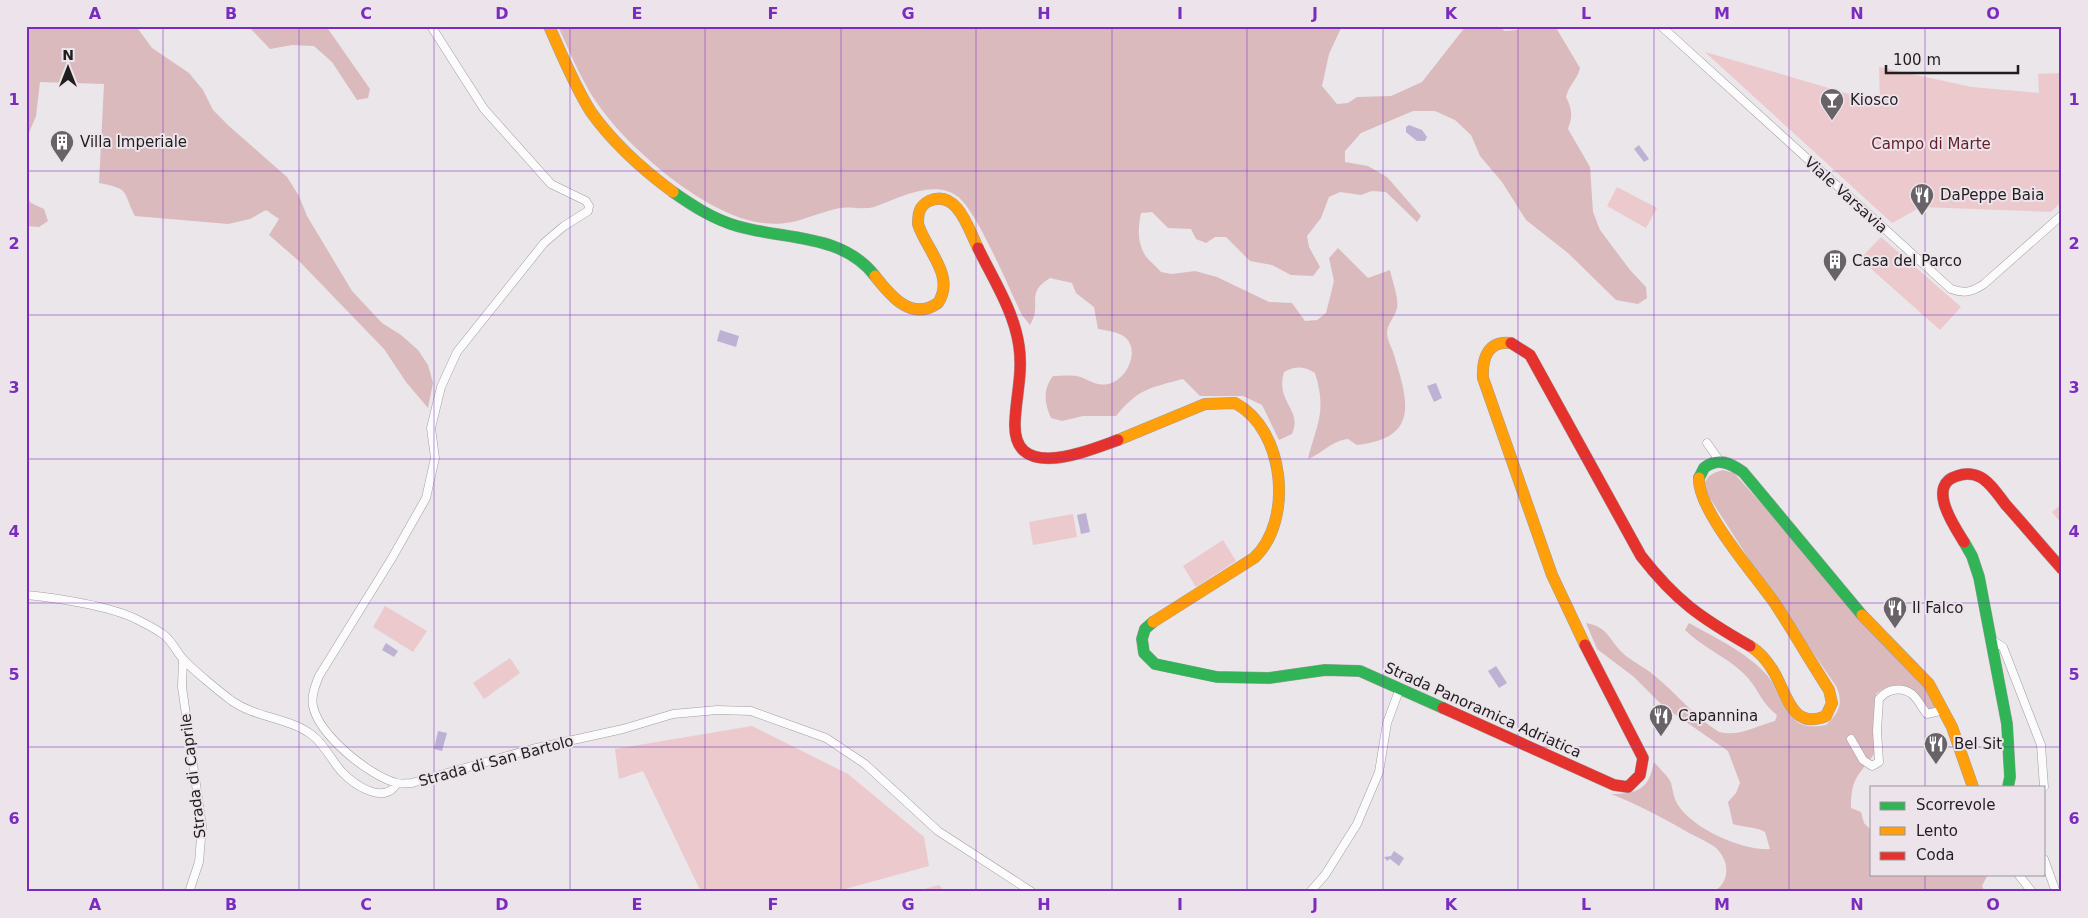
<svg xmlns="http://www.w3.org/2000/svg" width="2088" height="918" viewBox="0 0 2088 918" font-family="'DejaVu Sans',sans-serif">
<rect width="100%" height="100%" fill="#eae6e9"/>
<path fill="#ecc9cd" d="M1705,52l175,51 -1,-36 93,20 67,6 -1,-19 24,-1v128l-11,11 -130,-5 -29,16z
M1617,187l40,21 -11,20 -39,-22z
M1881,237l80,70 -21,23 -80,-71z
M2062,504v20l-10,-12z
M1073,514l4,23 -44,8 -4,-23z
M1223,540l13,21 -40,26 -13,-21z
M385,606l42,25 -14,21 -40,-25z
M510,658l10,15 -36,26 -11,-16z
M752,726l96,48 76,63 5,29 -95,26h-133l-58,-121 -24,8 -4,-30z
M939,885l6,7h-32z"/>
<path fill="#dbbabe" d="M26,26h110l16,22 37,25 14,17 10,20 16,16 58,51 12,19 8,20 45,75 30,32 19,12 17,15 10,15 5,18 -5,25 -22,-26 -22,-33 -84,-87 -31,-27 10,-16 -13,-9 -16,9 -22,5 -93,-8c-13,-25 -4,-27 -36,-33l5,-99 -64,-2 -4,34 -8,19 -2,33z
M248,26h78l44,63 -2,9 -11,2 -25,-38 -18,-16 -22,-1 -22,4z
M558,26h784l-13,28 -7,32 15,18 11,-1 9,-6 34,-1 31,-14 44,-56h31l8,5 12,-1 2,-4h36l25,42c-3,12 -11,17 -14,29 6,12 7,19 2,32l22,38 3,45 7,18 30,40 16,17 1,11 -9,6 -22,-4 -48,-47 -42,-33 -24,-38 -22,-26 -9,-21 -16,-15 -20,-9h-22l-52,22 -16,18v11l23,4 19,11 34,39 -4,6 -31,-30 -14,-1 -11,4 -21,-3 -11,5 -8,21 -14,18 2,11 11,20 -7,9 -22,-1 -19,-10 -22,-4 -24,-24h-11l-9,6 -10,-4 -5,-10 -23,-1 -16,-16 -11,1c-3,14 -4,29 4,42 1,3 12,12 16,17l11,2 23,-3 22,6 52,25 23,1 13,18 12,-1 9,-7 8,-32 -5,-23 9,-10 30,30 22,-8c2,11 9,27 7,38 -2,9 -10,16 -10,25 0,7 5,15 7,22 14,46 26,83 -37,90l-9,-6c-17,2 -25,14 -40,20 9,-36 19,-47 7,-86 -12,-7 -19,-7 -31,-1 -9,31 19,37 8,62l-13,6 -17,-35 -19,-9h-43l-17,-17c-33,9 -44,9 -67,37h-33l-21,5 -11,-3c-7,-15 -8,-29 2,-42 7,0 15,-1 23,0 12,2 19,11 32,8 16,-3 30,-27 21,-42 -5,-10 -21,-11 -31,-13l-4,-22 -18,-14 -4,-10 -22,-5c-26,16 -7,26 -20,47l-8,-10c-13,-26 -45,-105 -65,-119 -25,-17 -59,3 -83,11 -11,3 -23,-1 -34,1 -30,6 -44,19 -77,15 -54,-6 -129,-70 -161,-113 -19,-25 -31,-55 -44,-84z
M26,196l5,7 13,6 4,12 -9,6 -13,-1z
M1723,470l11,3 192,214 13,21 -10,1c-15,-16 -30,-34 -53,-15l-3,30 2,29c-17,23 -24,25 -24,55l10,4 3,11 8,8v43h116l-6,12 3,6h-272c18,-10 17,-32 2,-45 -7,-5 -16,-9 -24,-13 -26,-15 -52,-29 -80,-40 27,0 38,-5 43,-32 5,6 14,14 17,21 2,8 3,16 7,22 15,24 65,46 92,44l-5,-17c-11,-6 -20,-4 -32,-8l-5,-22 8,-9 4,-10 -12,-32 -65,-45 -29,-29 -37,-28 -11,-26c24,4 23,19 40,33 9,7 20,12 29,20 22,18 40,41 64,56 21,5 36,-6 56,-11l2,-6c-18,-14 -19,-29 -35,-43 -17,-16 -40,-25 -57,-42l4,-7c26,15 56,28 77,51 11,12 15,33 28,45 8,9 21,8 32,6 13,-12 18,-22 10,-39l-82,-119 -50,-78c1,-13 8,-16 19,-19z"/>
<path fill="#bdb2d4" d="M1409,125l13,5 5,7 -2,4h-8l-11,-9v-5z
M1639,145l10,14 -5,3 -10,-13z
M720,330l19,6 -3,11 -19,-6z
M1436,383l6,15 -8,4 -7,-16z
M1086,513l4,19 -9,2 -4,-19z
M386,643l12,8 -4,6 -12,-7z
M1496,666l11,17 -8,5 -11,-17z
M438,731l9,2 -5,18 -8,-2z
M1394,851l10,7 -5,8 -9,-7 -3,2 -3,-4 7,-1z"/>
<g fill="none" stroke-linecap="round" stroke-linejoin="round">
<g stroke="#a19da0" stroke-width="9">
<path id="street" d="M431,26l53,83 67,75 35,17 3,5 -1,5 -24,15 -20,17 -87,109 -16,35 -10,41 4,30 -9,40 -34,60 -73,118c-4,10 -8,20 -6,30 6,29 56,70 84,77 4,1 10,0 15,0l120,-34 91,-20 50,-15 44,-4 34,1 75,27 39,26 73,67 94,61
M1661,26l290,263c14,5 21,3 33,-5l78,-69
M1707,443l12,17
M26,595c31,3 85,11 112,25 8,4 18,9 26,15 8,6 12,16 19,24 10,11 37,33 49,42 24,17 56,16 80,34 12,9 19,24 29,36 13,14 44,35 56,12
M1990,639l13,8 38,98 3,42
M183,659l-1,28 20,139 -3,36 -10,30
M1851,739l12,21 9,6 7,-4 -2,-31 2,-32c8,-10 22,-13 33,-5 6,5 10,14 15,20l17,-4
M2044,859l12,33
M2018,874l14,18
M1310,892l15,-17 32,-51 22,-52 8,-49 13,-35"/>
</g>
<g stroke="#a19da0" stroke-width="12">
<path id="fast" d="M673,192c20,14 40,27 64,34 48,14 105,7 138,50
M1699,478l5,-10c14,-11 26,-5 39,4l119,143
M1964,542l8,14 7,21 28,147 3,53 -2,10
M1153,622l-8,7 -3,10 2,14 11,11 62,13 52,1 56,-8 35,1 83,37"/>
</g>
<g stroke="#a19da0" stroke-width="12">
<path id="slow" d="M549,26c13,29 25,59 42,86 22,31 51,57 82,80
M875,276c15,19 36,46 63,27 18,-27 -12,-53 -20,-79 0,-10 1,-18 11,-23 28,-13 40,29 49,47
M1511,343c-23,-3 -29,15 -28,35l69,197 33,70
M1118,440l87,-36 30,-1c50,26 59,118 19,155l-101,64
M1699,478c-2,32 58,99 77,127 18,28 35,57 53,85l3,13 -6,13c-36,15 -39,-25 -54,-47 -5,-8 -14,-18 -22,-23
M1862,615l67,69 23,43 21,60"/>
</g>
<g stroke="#a19da0" stroke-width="12">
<path id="jam" d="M978,248c15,31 36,63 41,98 4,27 -3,50 -4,76 -3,61 72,29 103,18
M1511,343l19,12 111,201c35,45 60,62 109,90
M1964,542c-10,-16 -38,-57 -7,-66 8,-3 15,-3 23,1 10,5 19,19 26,28 19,21 37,43 56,64
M1443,708l171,77 14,2 12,-12 3,-17 -58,-113"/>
</g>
<use href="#street" stroke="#fcfbfc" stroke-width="8"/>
<use href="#fast" stroke="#30b455" stroke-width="11"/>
<use href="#slow" stroke="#ff9f0a" stroke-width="11"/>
<use href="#jam" stroke="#e5322d" stroke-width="11"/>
</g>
<path fill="none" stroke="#7b2cbf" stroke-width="1" stroke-opacity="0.55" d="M163,26v866M299,26v866M434,26v866M570,26v866M705,26v866M841,26v866M976,26v866M1112,26v866M1247,26v866M1383,26v866M1518,26v866M1654,26v866M1789,26v866M1925,26v761M26,171h2036M26,315h2036M26,459h2036M26,603h2036M26,747h2036M1925,874v18"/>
<defs>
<g id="bar-pin" transform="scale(1.25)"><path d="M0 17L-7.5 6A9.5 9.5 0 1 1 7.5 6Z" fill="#676366" stroke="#ece4ea"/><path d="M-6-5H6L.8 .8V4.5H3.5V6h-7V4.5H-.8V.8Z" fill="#fff"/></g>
<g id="building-pin" transform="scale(1.25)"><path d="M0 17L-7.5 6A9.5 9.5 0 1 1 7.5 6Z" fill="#676366" stroke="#ece4ea"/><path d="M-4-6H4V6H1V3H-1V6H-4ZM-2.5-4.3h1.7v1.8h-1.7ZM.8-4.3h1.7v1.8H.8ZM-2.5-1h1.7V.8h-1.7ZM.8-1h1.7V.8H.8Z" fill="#fff"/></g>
<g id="restaurant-pin" transform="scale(1.25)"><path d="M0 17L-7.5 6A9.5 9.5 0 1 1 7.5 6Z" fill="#676366" stroke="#ece4ea"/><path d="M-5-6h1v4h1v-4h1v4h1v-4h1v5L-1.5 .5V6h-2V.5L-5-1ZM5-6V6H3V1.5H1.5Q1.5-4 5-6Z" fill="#fff"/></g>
</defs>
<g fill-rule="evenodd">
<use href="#bar-pin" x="1832" y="100"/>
<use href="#building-pin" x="62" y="142"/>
<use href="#restaurant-pin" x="1922" y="195"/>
<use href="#building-pin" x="1835" y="261"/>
<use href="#restaurant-pin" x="1895" y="608"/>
<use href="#restaurant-pin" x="1661" y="716"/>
<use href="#restaurant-pin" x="1936" y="744"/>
</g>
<g text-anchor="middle" stroke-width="4" stroke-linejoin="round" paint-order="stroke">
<g font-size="15" fill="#201d1f" stroke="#ece4ea" text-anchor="start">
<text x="1850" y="105">Kiosco</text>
<text x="80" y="147">Villa Imperiale</text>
<text x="1940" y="200">DaPeppe Baia</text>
<text x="1852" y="266">Casa del Parco</text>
<text x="1912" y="613">Il Falco</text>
<text x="1678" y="721">Capannina</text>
<text x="1954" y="749">Bel Sit</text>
</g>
<g font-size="15" fill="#631e2a" stroke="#ece4ea">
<text x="1931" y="149">Campo di Marte</text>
</g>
<g font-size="15" fill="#201d1f" stroke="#ece4ea">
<text transform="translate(1846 195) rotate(42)" y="5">Viale Varsavia</text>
<text transform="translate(1483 710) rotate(24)" y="5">Strada Panoramica Adriatica</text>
<text transform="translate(496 761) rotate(-15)" y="5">Strada di San Bartolo</text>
<text transform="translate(193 776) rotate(-97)" y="5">Strada di Caprile</text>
</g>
</g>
<rect width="2088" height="918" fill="none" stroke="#ece4ea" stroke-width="55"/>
<rect x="1870" y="786" width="175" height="90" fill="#ece4ea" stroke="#9a9499"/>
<rect x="1880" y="802" width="25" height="8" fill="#30b455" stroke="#9a9499"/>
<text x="1916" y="810" font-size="15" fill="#201d1f">Scorrevole</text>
<rect x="1880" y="827" width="25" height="8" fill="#ff9f0a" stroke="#9a9499"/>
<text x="1916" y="836" font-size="15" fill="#201d1f">Lento</text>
<rect x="1880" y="852" width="25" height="8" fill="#e5322d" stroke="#9a9499"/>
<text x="1916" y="860" font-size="15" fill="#201d1f">Coda</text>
<g transform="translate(68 68)" stroke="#ece4ea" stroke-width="4" paint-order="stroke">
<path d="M0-4L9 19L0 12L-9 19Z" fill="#201d1f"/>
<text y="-8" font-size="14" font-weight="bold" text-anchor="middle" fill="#201d1f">N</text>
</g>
<path d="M1886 65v8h132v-8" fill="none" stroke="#201d1f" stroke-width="2.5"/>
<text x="1893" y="65" font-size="15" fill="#201d1f" stroke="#ece4ea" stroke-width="4" paint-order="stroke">100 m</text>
<rect x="28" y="28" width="2032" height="862" fill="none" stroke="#7b2cbf" stroke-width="2"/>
<g font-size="16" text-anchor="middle" font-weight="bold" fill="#7b2cbf">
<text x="95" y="19">A</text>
<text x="231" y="19">B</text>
<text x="366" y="19">C</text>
<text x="502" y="19">D</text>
<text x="637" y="19">E</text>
<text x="773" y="19">F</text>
<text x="908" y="19">G</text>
<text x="1044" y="19">H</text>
<text x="1180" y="19">I</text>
<text x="1315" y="19">J</text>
<text x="1451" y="19">K</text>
<text x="1586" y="19">L</text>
<text x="1722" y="19">M</text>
<text x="1857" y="19">N</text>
<text x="1993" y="19">O</text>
<text x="14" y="105">1</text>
<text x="2074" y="105">1</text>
<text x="14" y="249">2</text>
<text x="2074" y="249">2</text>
<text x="14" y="393">3</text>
<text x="2074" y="393">3</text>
<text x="14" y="537">4</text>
<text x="2074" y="537">4</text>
<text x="14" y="680">5</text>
<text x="2074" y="680">5</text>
<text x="14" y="824">6</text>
<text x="2074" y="824">6</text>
<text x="95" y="910">A</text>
<text x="231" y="910">B</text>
<text x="366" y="910">C</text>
<text x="502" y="910">D</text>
<text x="637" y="910">E</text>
<text x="773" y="910">F</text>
<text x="908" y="910">G</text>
<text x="1044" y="910">H</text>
<text x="1180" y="910">I</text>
<text x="1315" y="910">J</text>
<text x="1451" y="910">K</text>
<text x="1586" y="910">L</text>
<text x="1722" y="910">M</text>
<text x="1857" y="910">N</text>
<text x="1993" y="910">O</text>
</g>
</svg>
